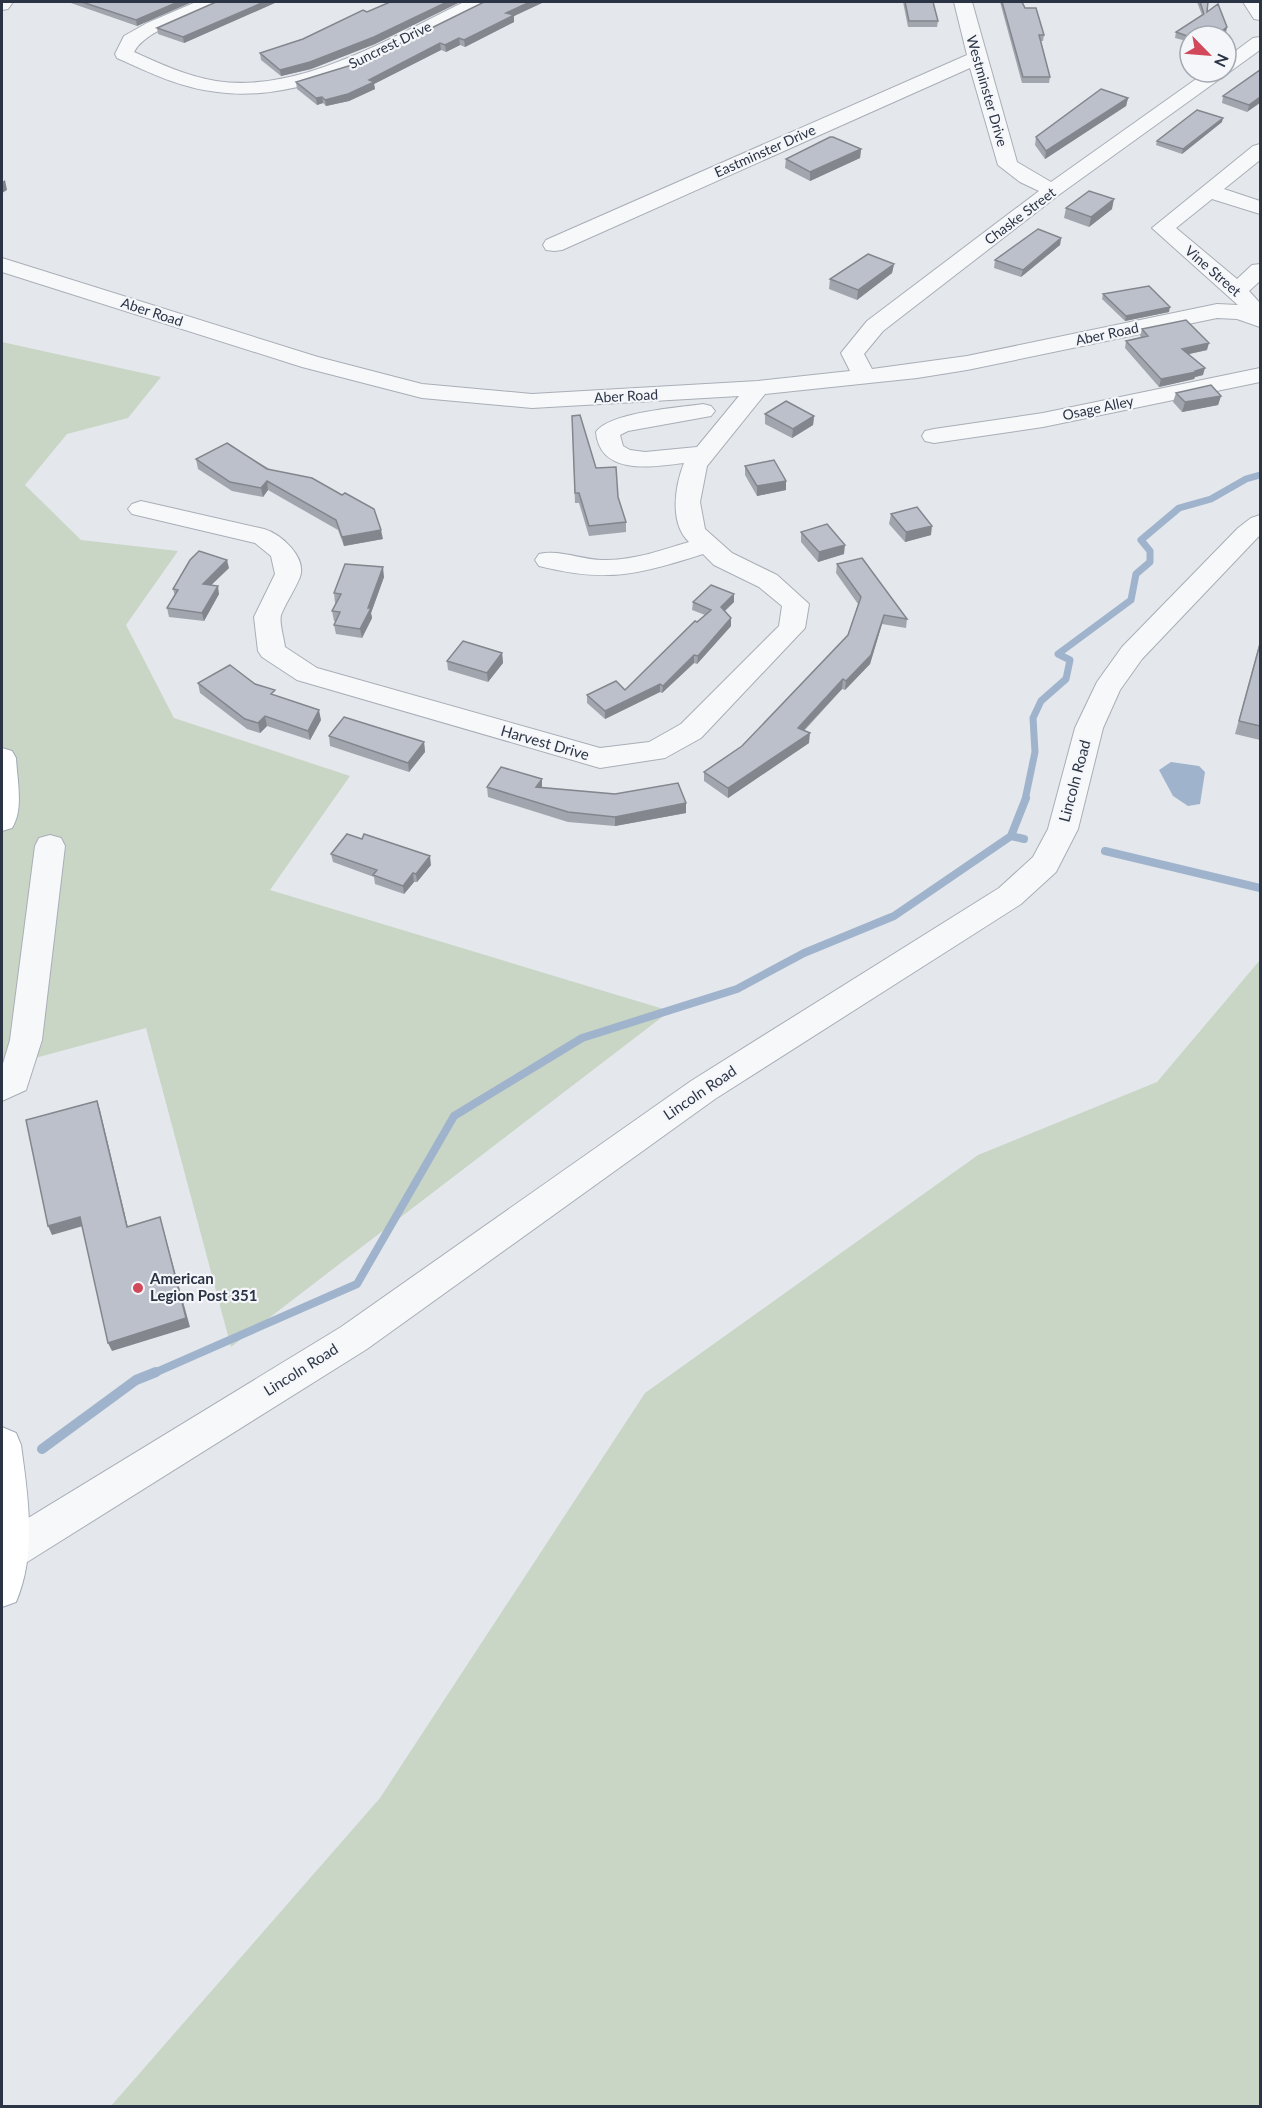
<svg xmlns="http://www.w3.org/2000/svg" width="1262" height="2108" viewBox="0 0 1262 2108" font-family="Lato,sans-serif">
<rect width="100%" height="100%" fill="#e4e7ec"/>
<path fill="#c9d6c5" d="M2,342l159,35 -33,41 -61,16 -42,51 56,55 97,11 -52,74 48,93 176,58 -80,114 400,121 -439,336 -85,-319 -144,39z
M1260,960v1146h-1149l269,-308 265,-405 333,-238 179,-73z"/>
<path fill="#9fb4cc" d="M1171,762l28,4 6,6 -5,32 -12,2 -15,-10 -14,-26z"/>
<g fill="none" stroke-linecap="round" stroke-linejoin="round">
<path stroke="#9fb4cc" stroke-width="7" d="M1025,800l10,-48 -2,-34 8,-17 25,-22 4,-19 -12,-6 73,-54 5,-26 14,-12v-11l-9,-11 38,-32 32,-9 35,-20 14,-4"/>
<path stroke="#9fb4cc" stroke-width="8" d="M1011,836l15,-38
M1105,851l155,37
M152,1374l205,-90 97,-168 128,-78 155,-49 67,-36 90,-37 117,-80 13,3"/>
<path stroke="#9fb4cc" stroke-width="10" d="M42,1449l94,-69 20,-8"/>
<g stroke="#a9aeb7" stroke-width="2">
<path id="minor" d="M2,2h11l-5,7 -6,1z
M196,2h23l-3,4c-22,10 -71,24 -82,46 27,12 52,24 82,29 83,13 176,-44 248,-79h22l-3,4c-78,39 -176,99 -266,86 -36,-4 -67,-19 -100,-34l-2,-4 9,-18 23,-13z
M954,2h18l45,160 34,20 155,-110h20v-14l27,-20 7,-1v13l-200,144 -177,137 -19,23 8,15 95,-13 250,-52 21,1 -86,-77 101,-82 7,-2v16l-36,29 36,12v13l-48,-15 -36,29 61,51 15,-14 8,-1v17l-11,10 11,12v24l-23,-8 -20,-1 -250,52 -50,8 -152,16 -58,72 -7,36 5,27 27,24 45,22 32,29 -4,24 -104,110 -36,20 -65,10 -303,-88 -35,-23 -4,-6 -4,-34 21,-43 -4,-18 -16,-13 -123,-29 -4,-5 4,-5 9,-3 123,28c17,5 43,28 36,48 -5,13 -14,25 -19,38 -2,8 3,23 4,32l32,21 283,80 49,-6 32,-18 98,-98 3,-20 -23,-19 -45,-22 -11,-11c-66,21 -96,29 -164,12l-4,-6 4,-6c20,-5 43,6 64,6 30,1 58,-10 86,-18 -20,-19 -14,-56 -5,-79 -32,4 -84,13 -88,-31 14,-20 82,-24 107,-28l8,2 4,5 -4,5 -83,15 -8,4 3,11 7,4 15,2 52,-5 42,-51 -207,12 -110,-10 -120,-31 -300,-95v-14l316,99 104,27 110,10 226,-13 92,-10 -9,-18 26,-32 172,-130 -19,-9 -22,-17 -28,-97 -408,182 -8,1 -8,-1 -3,-5 3,-5 421,-185z
M1243,2h17v18l-6,-1z
M1260,368v14l-217,45 -109,16 -9,-2 -3,-5 3,-5 9,-2 109,-16z
M1260,515v20l-118,124 -22,31 -17,38 -25,101 -22,43 -35,32 -306,195 -348,250 -343,215 -14,6 -8,-3v-33l339,-207 350,-246 308,-193 34,-31 15,-28 27,-101 22,-46 25,-35 116,-119 13,-10z
M50,835l11,3 4,8 -23,194 -16,50 -24,11v-34l8,-27 25,-194 4,-8z"/>
</g>
<g stroke="#a3abb8" stroke-width="2">
<path id="major" d="M2,748l10,3 4,7c1,22 8,51 -4,70l-10,3z
M2,1427l14,6 5,12c7,51 16,108 -5,157l-14,5z"/>
</g>
<use href="#minor" fill="#f7f8fa" fill-rule="evenodd"/>
<use href="#major" fill="#fff" fill-rule="evenodd"/>
</g>
<path fill="#a1a5ae" d="M68,2h124l-55,24z
M216,2h61l-93,41 -26,-9 -1,-6z
M390,2h70l-85,42 -64,25 -30,7 -20,-16 -1,-7 43,-14z
M484,2h60l-30,14v6l-49,25 -5,-2 -14,7 -5,-2 -67,34 1,5 -26,12 -23,5 -3,-3 -6,2 -20,-16 -1,-7 59,-18 34,-15z
M903,2h30l5,19 -1,6h-29z
M1000,2h22l3,6 19,27 -1,6h-2l9,36 -1,6h-27z
M1197,2h11l-1,10 19,21 -5,3h-31v6l-15,-4 1,-6 26,-17z
M1260,70l-13,42 -25,-9 1,-7z
M1128,98l-2,8 -81,53 -10,-14 1,-8z
M1222,122l-40,32 -26,-9 1,-4z
M861,149l-1,9 -50,23 -25,-13 1,-9z
M1066,208l46,1 -23,18 -25,-9z
M1061,238l-1,7 -39,32 -27,-9 1,-8z
M894,264l-2,9 -35,27 -28,-11 1,-10z
M1103,294l66,18 -44,9 -23,-22z
M1142,329l65,21 -18,4 14,21 -8,2 -1,2 -35,8 -34,-39 1,-7 15,-4 -1,-1z
M1176,393l45,3 -3,9 -36,7 -9,-10z
M765,414l49,2 -1,9 -21,13 -27,-14z
M572,416l24,52 22,29 8,25v10l-37,4 -10,-33h-4z
M227,443l156,96 -39,7 -6,-16 -70,-40 -5,7 -31,-6 -34,-22 -2,-10z
M745,466l41,15v9l-29,6 -12,-21z
M891,514l40,21 -26,7 -16,-18z
M801,532l43,22 -26,8 -17,-20z
M837,564l70,55 -1,9 -24,-4 -12,40 -25,26 -3,-1 -38,42 5,12 -81,55 -24,-17v-9l38,-26 106,-111 10,-31 -22,-31z
M229,568l-18,17 8,9 -15,27 -35,-4 -2,-9 8,-12 -2,-7z
M384,577l-13,36 1,5 -10,20 -26,-4 -2,-9 2,-4h-2l-2,-10 4,-8h-1l-1,-10z
M734,594v8l-9,9 6,15 -34,38 -3,-1 -32,30 -2,-1 -55,27 -18,-16v-8l38,-5 80,-75 -13,-5 1,-8z
M1260,641v99l-25,-6z
M502,653l1,10 -15,19 -40,-12 -1,-9z
M198,683l57,1 21,12 45,24 -11,20 -43,-14 -7,7 -13,-4 -47,-36z
M329,736l95,6 1,10 -16,20 -79,-26z
M487,787l55,1 144,25 -71,13 -47,-4 -80,-25z
M331,854l100,11 -14,17h-3l-10,12 -29,-10 -1,-7 -41,-15z"/>
<path fill="#83868d" d="M178,2h14l-55,24 -1,-6z
M264,2h13l-93,41 -1,-6z
M447,2h13l-85,42 -64,25 -30,7 -1,-6z
M530,2h14l-30,14v6l-49,25 -1,-7 42,-27z
M1227,27l-1,6 -5,3h-6z
M459,38l1,7 -14,7 -1,-7z
M440,43l1,7 -67,34 1,5 -26,12 -23,5 -1,-6 44,-20z
M322,97l1,6 -6,2 -1,-7z
M1260,97v6l-13,9 2,-7z
M1128,98l-2,8 -81,53 1,-8z
M1223,118l-1,4 -40,32 1,-5z
M861,149l-1,9 -50,23v-9z
M5,180l2,10 -5,3v-11z
M1114,199l-2,10 -23,18 2,-10z
M1061,238l-1,7 -39,32 2,-7z
M894,264l-2,9 -35,27 1,-10z
M1170,307l-1,5 -44,9 1,-5z
M1209,343l-2,7 -27,6 2,-7z
M1205,368l-2,7 -8,2 -1,2 -35,8 2,-8z
M1221,396l-3,9 -36,7 3,-10z
M814,416l-1,9 -21,13 1,-9z
M267,481l1,9 -5,7 -2,-9z
M786,481v9l-29,6v-10z
M932,526l-1,9 -26,7 1,-10z
M381,530l2,9 -39,7 -2,-9z
M845,545l-1,9 -26,8 1,-10z
M227,560l2,8 -25,24 -1,-8z
M383,567l1,10 -13,36 1,5 -10,20 -2,-9z
M218,586l1,8 -15,27 -2,-8z
M734,594v8l-14,13 1,-8z
M884,615l-2,9 -12,40 -25,26 1,-9z
M731,618v8l-34,38 1,-8z
M502,653l1,10 -15,19 -1,-9z
M694,655v8l-32,30 1,-7z
M843,679l-1,10 -45,48 1,-9z
M660,684v8l-55,27v-8z
M319,710l2,10 -11,20 -2,-9z
M265,716l2,10 -7,7 -2,-10z
M810,733l-1,10 -81,55v-10z
M424,742l1,10 -16,20 -1,-9z
M542,779v10l-6,-2z
M686,803v10l-71,13v-9z
M430,856l1,9 -14,17 -1,-8z
M413,873l1,9 -10,12 -1,-8z
M97,1101l3,9 30,126 -3,-9z
M80,1217l3,9 -31,9 -4,-9z
M160,1217l30,110 -78,24 -4,-8z"/>
<path fill="#bbc0ca" stroke="#83868d" stroke-width="1.5" d="M82,2h96l-42,18z
M216,2h48l-81,35 -26,-9z
M390,2h57l-73,35 -64,25 -30,8 -20,-17 43,-14 60,-29 4,2z
M484,2h46l-24,11 8,2 -50,25 -5,-2 -14,7 -5,-2 -71,37 5,2 -26,12 -23,6 -3,-3 -6,1 -20,-16 59,-18 34,-15z
M905,2h28l5,19h-29z
M1002,2h20l3,6h11l8,27h-5l11,42h-27z
M1200,2h8l-1,10 11,-8 9,23 -12,9 -25,1 -14,-5 28,-18z
M1260,70v27l-11,8 -26,-9z
M1101,89l27,9 -82,53 -10,-14z
M1197,110l26,8 -40,31 -26,-8z
M830,137h3l28,12 -51,23 -24,-13z
M1089,191l25,8 -23,18 -25,-9z
M1038,229l23,9 -38,32 -28,-10z
M868,254l26,10 -36,26 -28,-11z
M1149,286l21,21 -44,9 -23,-22z
M1186,320l23,23 -27,6 23,19 -10,3 1,1 -35,7 -35,-38 22,-5 -6,-7z
M1211,385l10,11 -36,6 -9,-9z
M786,401l28,15 -21,13 -28,-15z
M580,415l16,53 20,-1 2,30 8,25 -37,4 -10,-33h-4l-3,-77z
M227,443l40,26 45,9 30,17 3,-2 29,16 7,21 -39,7 -6,-17 -69,-39 -6,7 -31,-6 -34,-23z
M774,460l12,21 -29,5 -12,-20z
M917,507l15,19 -26,6 -15,-18z
M827,524l18,21 -26,7 -18,-20z
M199,551l28,9 -24,24 15,2 -16,27 -35,-5 11,-18 -5,-1 17,-29z
M862,558l45,61 -23,-4 -13,40 -25,26 -3,-2 -45,49 12,5 -82,55 -24,-16 38,-26 106,-111 13,-38 -24,-33z
M345,564l38,3 -15,41h3l-11,21 -26,-4 6,-13 -8,-1 9,-17 -7,-1z
M711,585l23,9 -13,13 10,11 -33,38 -4,-1 -31,31 -3,-2 -55,27 -18,-16 29,-14 9,9 70,-69 2,1 14,-12 -18,-8z
M463,641l39,12 -15,20 -40,-12z
M1260,644v82l-21,-5z
M230,665l25,19 20,6 -4,4 48,16 -11,21 -43,-15 -7,7 -13,-4 -47,-36z
M344,717l80,25 -16,21 -79,-27z
M501,767l41,12 -6,8 79,7 63,-11 8,20 -71,14 -47,-5 -81,-25z
M347,834l15,5 2,-5 66,22 -14,18 -3,-1 -10,13 -30,-11 4,-5 -46,-16z
M97,1101l30,126 33,-10 26,101 -78,25 -28,-126 -32,9 -22,-106z"/>
<circle fill="#d1495b" stroke="#f4f6f9" stroke-width="2" cx="138" cy="1288" r="6"/>
<g text-anchor="middle" stroke-width="4.5" stroke-linejoin="round" paint-order="stroke">
<g font-size="14" fill="#2b3445" stroke="#f4f6f9">
<text transform="translate(390 45) rotate(-26)" y="5">Suncrest Drive</text>
<text transform="translate(987 91) rotate(74)" y="5">Westminster Drive</text>
<text transform="translate(765 151) rotate(-24)" y="5">Eastminster Drive</text>
<text transform="translate(1020 216) rotate(-37)" y="5">Chaske Street</text>
<text transform="translate(1213 271) rotate(41)" y="5">Vine Street</text>
<text transform="translate(152 312) rotate(18)" y="5">Aber Road</text>
<text transform="translate(1107 334) rotate(-12)" y="5">Aber Road</text>
<text transform="translate(626 396) rotate(-3)" y="5">Aber Road</text>
<text transform="translate(1098 408) rotate(-12)" y="5">Osage Alley</text>
</g>
<g font-size="15" fill="#2b3445" stroke="#f4f6f9">
<text transform="translate(545 743) rotate(16)" y="5">Harvest Drive</text>
<text transform="translate(1075 781) rotate(-75)" y="5">Lincoln Road</text>
<text transform="translate(700 1093) rotate(-34)" y="5">Lincoln Road</text>
<text transform="translate(301 1370) rotate(-32)" y="5">Lincoln Road</text>
</g>
<g font-size="15" font-weight="bold" fill="#2b3445" stroke="#f4f6f9" text-anchor="start">
<text x="150" y="1284">American<tspan x="150" dy="17">Legion Post 351</tspan></text>
</g>
</g>
<rect width="1262" height="2108" fill="none" stroke="#2b3445" stroke-width="6"/>
<g transform="translate(1208 54) rotate(115)"><circle r="28" fill="#f4f6f9" stroke="#a4a8b1" stroke-width="1.5"/>
<path d="M0-4.5L10 22L0 15L-10 22Z" fill="#d1495b"/>
<text y="-9" font-size="16" font-weight="bold" text-anchor="middle" fill="#2b3445">N</text>
</g>
</svg>
